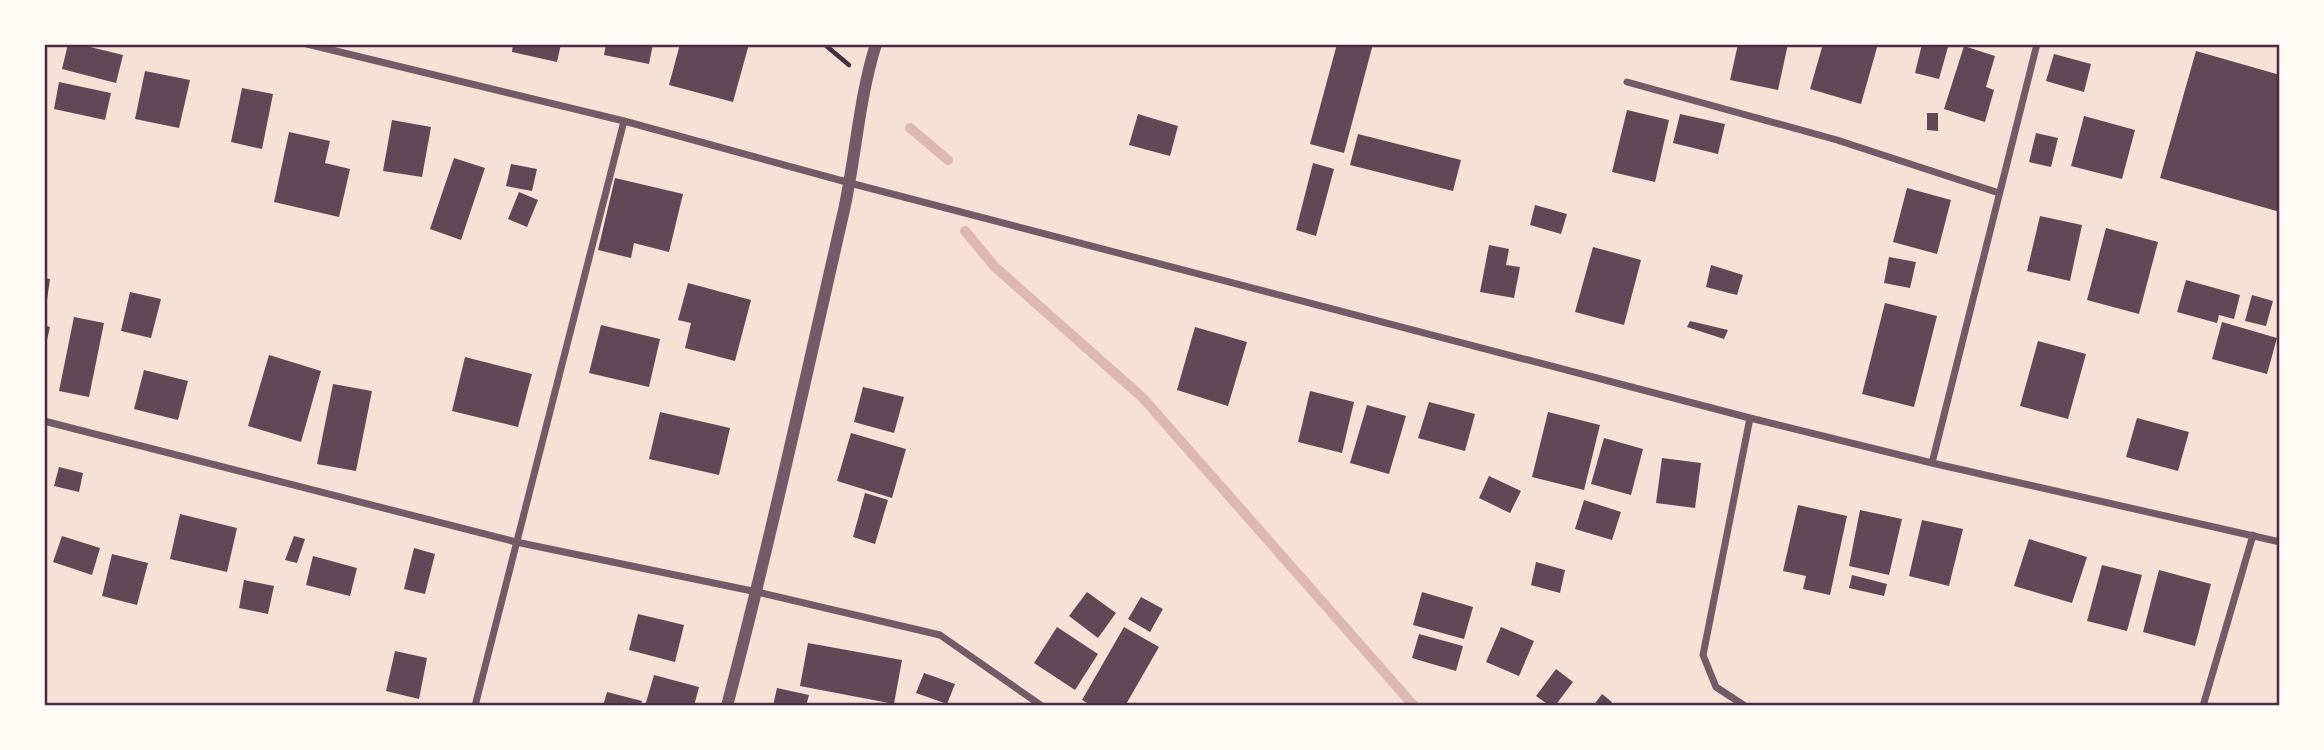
<svg xmlns="http://www.w3.org/2000/svg" width="2324" height="750" viewBox="0 0 2324 750" font-family="'Archivo Narrow',sans-serif">
<rect width="100%" height="100%" fill="#f7e1d7"/>
<g fill="none" stroke-linecap="round" stroke-linejoin="round">
<path stroke="#dcb8b0" stroke-width="10" d="M910,128l38,32
M965,231l30,36 147,130 272,309"/>
</g>
<path fill="#644757" d="M68,44h10l45,11 -7,28 -54,-14z
M513,44h48l-4,18 -45,-10z
M606,44h47l-4,20 -45,-9z
M680,44h69l-16,58 -64,-17z
M1337,44h36l-29,109 -34,-9z
M1738,44h50l-10,46 -48,-10z
M1823,44h55l-17,60 -51,-15z
M1922,44l26,3 -9,32 -24,-6z
M1964,46l31,10 -9,31 8,3 -9,32 -41,-13z
M2196,51l84,24v137l-120,-34z
M2054,54l37,10 -7,28 -38,-11z
M145,71l45,9 -11,48 -44,-9z
M59,82l52,11 -6,27 -51,-11z
M242,88l31,6 -11,55 -31,-7z
M1627,110l42,10 -14,62 -43,-10z
M1927,113h11v18l-11,-1z
M1138,114l40,12 -8,30 -41,-11z
M1680,114l45,10 -7,30 -45,-11z
M2084,116l51,14 -13,49 -51,-13z
M392,120l39,7 -9,50 -39,-6z
M289,132l41,9 -5,22 25,6 -11,48 -65,-15z
M2036,133l22,5 -7,29 -22,-5z
M1358,134l103,26 -8,31 -103,-26z
M454,158l31,10 -24,72 -31,-11z
M1313,163l21,6 -18,67 -20,-6z
M511,164l26,5 -5,22 -26,-5z
M615,178l68,16 -14,58 -35,-9 -3,15 -33,-8z
M1907,188l44,12 -14,54 -44,-12z
M519,192l19,8 -11,27 -19,-8z
M1535,205l32,9 -6,20 -31,-9z
M2040,216l42,9 -12,56 -43,-10z
M2106,228l52,14 -19,72 -52,-14z
M1489,245l20,4 -3,16 14,2 -6,31 -34,-6z
M1593,247l48,13 -17,65 -49,-13z
M1889,257l27,5 -6,26 -26,-5z
M1711,265l32,10 -6,20 -31,-8z
M44,278l6,1 -3,21 -3,-1z
M2186,280l54,15 -6,24 -15,-4 -2,8 -40,-11z
M688,283l63,17 -16,61 -50,-13 6,-25 -13,-3z
M130,292l31,7 -10,39 -30,-7z
M2252,295l21,6 -7,25 -21,-5z
M1885,303l52,13 -23,91 -52,-13z
M74,317l30,6 -15,74 -30,-6z
M1690,321l38,9 -4,9 -37,-12z
M2222,322l55,16 -10,36 -55,-15z
M44,325l6,2 -5,22h-1z
M601,325l59,14 -11,48 -60,-14z
M1195,327l52,15 -19,64 -51,-16z
M2038,341l48,13 -18,65 -48,-13z
M269,355l52,16 -20,71 -53,-16z
M465,357l67,17 -14,53 -66,-16z
M144,370l44,11 -10,39 -44,-11z
M333,384l39,7 -16,80 -39,-7z
M863,387l41,10 -10,36 -40,-11z
M1310,391l44,11 -12,51 -44,-11z
M1429,402l46,12 -10,37 -47,-13z
M1367,405l39,11 -17,58 -39,-11z
M660,412l70,16 -11,47 -70,-16z
M1548,412l52,13 -16,65 -52,-13z
M2137,418l52,14 -11,39 -52,-14z
M851,433l55,16 -14,49 -55,-17z
M1604,438l39,11 -12,46 -40,-11z
M1662,458l39,5 -6,45 -39,-5z
M59,467l24,6 -4,19 -25,-6z
M1489,476l32,15 -11,22 -31,-15z
M865,493l23,7 -13,44 -22,-7z
M1584,500l37,12 -9,28 -37,-11z
M1798,505l49,11 -17,79 -27,-6 3,-13 -23,-5z
M1860,510l42,9 -13,56 -40,-9z
M180,514l57,14 -10,44 -57,-13z
M1922,520l41,9 -14,57 -40,-10z
M62,536l38,12 -8,27 -39,-13z
M294,536l11,3 -8,24 -12,-3z
M2029,539l58,18 -15,46 -58,-17z
M414,548l21,6 -10,40 -21,-5z
M112,554l36,9 -11,42 -35,-9z
M313,556l44,12 -7,28 -44,-11z
M1536,562l29,8 -5,23 -29,-8z
M2102,565l40,10 -15,56 -40,-10z
M2159,570l52,14 -16,62 -52,-14z
M1852,575l35,9 -3,12 -35,-8z
M244,580l30,6 -6,28 -29,-6z
M1087,592l29,21 -18,25 -29,-22z
M1422,592l51,15 -9,32 -51,-14z
M1141,597l22,12 -13,23 -22,-13z
M638,614l46,11 -9,37 -46,-12z
M1057,627l41,27 -23,36 -41,-27z
M1124,627l35,20 -34,59h-32l-11,-6z
M1501,627l33,14 -15,35 -33,-14z
M1419,634l44,12 -7,25 -44,-13z
M808,643l94,17 -8,44 -94,-18z
M395,651l32,7 -8,41 -33,-8z
M1556,669l17,13 -18,24h-5l-14,-10z
M924,673l31,11 -8,20 -31,-11z
M654,675l45,12 -5,19h-49z
M777,688l32,7 -3,11h-33z
M607,692l35,9 -2,5h-37z
M1602,694l10,8 -3,4h-16z"/>
<g fill="none" stroke-linecap="round" stroke-linejoin="round">
<path stroke="#4a2c40" stroke-width="4.5" d="M824,44l25,21"/>
<path stroke="#755966" stroke-width="7" d="M307,44l317,77 226,62 900,235 182,45 348,79
M1627,82l210,58 162,53
M44,421l472,121 241,50 183,43 102,71
M1932,463l105,-419
M475,706l149,-585
M1745,706l-29,-19 -13,-32 47,-237
M2203,706l50,-171"/>
<path stroke="#755966" stroke-width="12" d="M727,706c43,-164 79,-330 117,-496 12,-55 15,-112 32,-166"/>
</g>
<rect width="2324" height="750" fill="none" stroke="#fffaf5" stroke-width="91"/>
<rect x="46" y="46" width="2232" height="658" fill="none" stroke="#4a2c40" stroke-width="2.5"/>
</svg>
